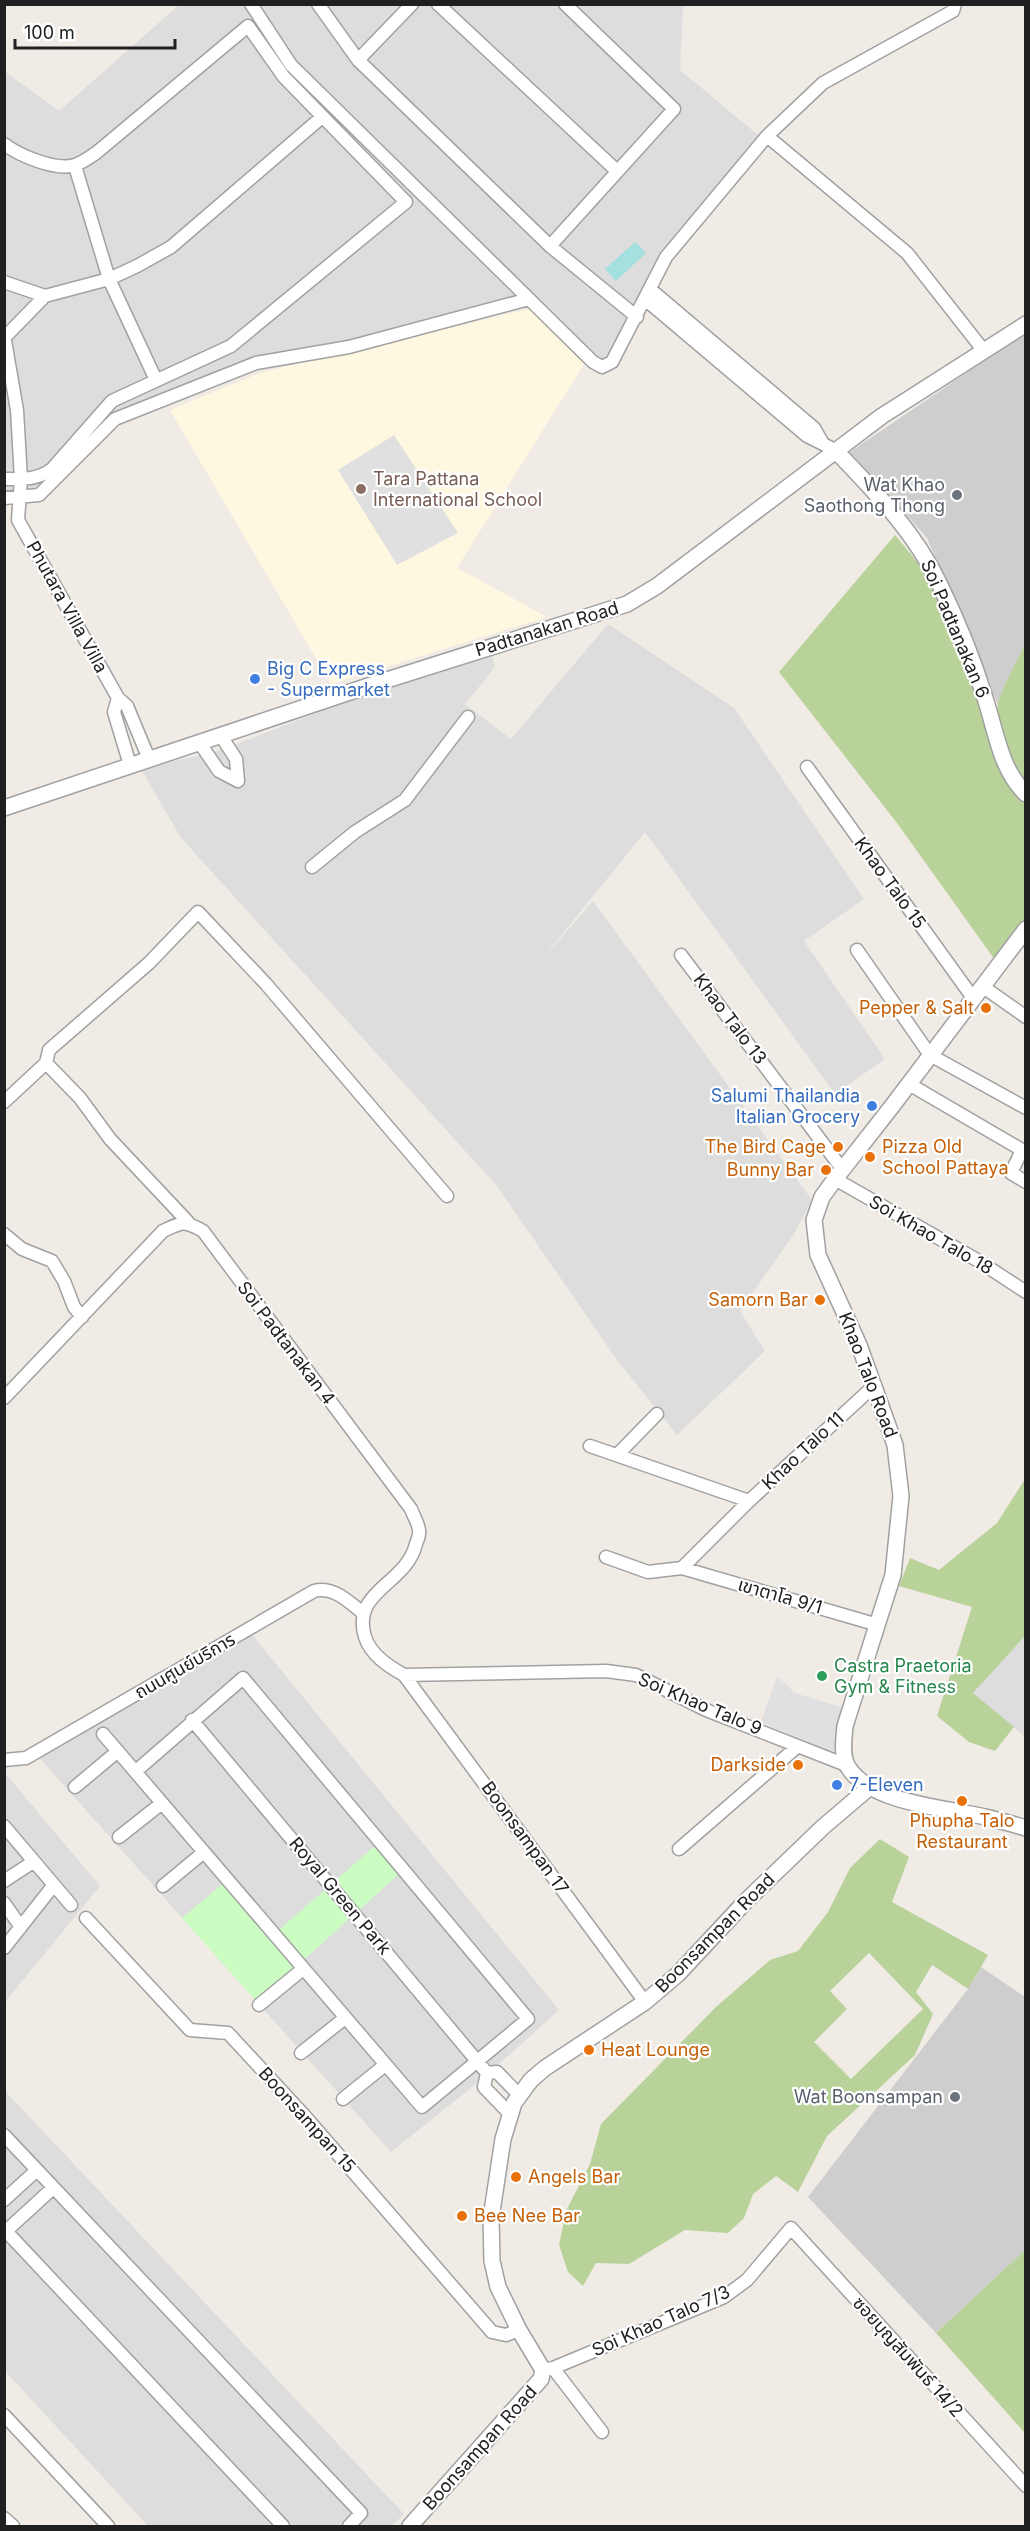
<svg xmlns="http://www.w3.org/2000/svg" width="1030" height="2531" viewBox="0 0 1030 2531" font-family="Inter,'Noto Sans Thai',sans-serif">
<rect width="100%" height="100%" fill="#f1ebe6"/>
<path fill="#dedddd" d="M179,5h65l47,70 227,220 -169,47 -97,17 -141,56 -70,75 -36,1 -1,-420 55,40z
M258,5h425l-3,65 78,65 -97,116 -53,108 -11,1 -299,-297z
M608,624l126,84 130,191 -60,42 81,118 -50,35 -190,-262 -107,132 55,-63 219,299 -18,34 -54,77 25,40 -88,84 -60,-75 -120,-174 -316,-348 -40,-69 77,-18 112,-43 162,-55 3,14 -30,37 46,35z
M250,1632l309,378 -73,66 -95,76 -357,-400z
M1025,1636v101l-52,-44z
M5,1773l95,113 -95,116z
M5,2091l399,423 -12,12h-244l-143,-155z"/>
<path fill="#fff8e1" d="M530,309l54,55 -127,204 90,49 -216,67 -161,-274 93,-38z"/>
<path fill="#cecece" d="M1025,333v310l-27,62 -71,-167 -77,-86z
M981,1967l44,30v253l-89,83 -128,-136 160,-208z"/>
<path fill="#b8d299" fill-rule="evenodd" d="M895,535l24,29 21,39 41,101 19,68 25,33v116l-30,39 -98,-137 -118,-151z
M1025,643v140c-11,-11 -30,-63 -27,-79 2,-13 21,-46 27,-61z
M1025,1479v157l-52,57 41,34 -19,24 -26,-9 -32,-26 35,-109 -73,-21 11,-28 29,12 58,-47z
M880,1839l29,18 -17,45 96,53 -20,34 -36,-24 -16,27 17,22 -18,41 -88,81 -29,56 -22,-16 -23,18 -9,24 -16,15 -43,-3 -56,34 -33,-1 -13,23 -15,-14 -9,-27 7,-34 24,-47 11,-40 115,-117 54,-47 28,-9 30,-39 22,-44zM869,1953l54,56 -72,70 -37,-37 33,-33 -17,-18z
M1025,2250v183l-89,-100z"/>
<path fill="#cbfcc2" d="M377,1844l24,28 -144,130 -75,-84 43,-36 47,54z"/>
<path fill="#e0e0e0" d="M394,435l64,98 -61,32 -59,-95z
M777,1676l18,17 49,15 -10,46 -73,-32z"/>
<path fill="#a4e0df" d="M635,242l11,11 -30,28 -11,-12z"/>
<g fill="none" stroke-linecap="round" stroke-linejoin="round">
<g stroke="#a1a1a1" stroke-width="15">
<path id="minor" d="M251,4l40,61 238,234
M318,4l40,56 192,186 87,71
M438,4l179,167
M358,60l54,-56
M767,136l140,117 77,98
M4,144c16,12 52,27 71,21 7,-2 15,-8 21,-12l152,-127 36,51 122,125 -175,144 -119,55 -60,68c-15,11 -29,10 -48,10
M75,166l34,113 47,101
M550,246l124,-137 -109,-105
M4,282l41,14 64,-17 28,-13 34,-19 151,-130
M650,289l164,139 8,14
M646,300l161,136 28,14
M4,335l13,75 4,69 -3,41 100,178 9,8 22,53
M5,337l40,-41
M4,498l35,-3 76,-76 141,-56 93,-16 180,-48 64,63 9,5 10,-5 54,-105 101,-121 56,-53 130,-72 2,-7
M118,698l-4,14 16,53
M221,736l15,23 2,22
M199,742l20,29 19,10
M807,767l166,231
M312,867l43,-35 50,-32 63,-83
M857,950l73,105 96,53
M681,955l162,215
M982,986l44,31
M909,1084l113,66 -11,23 15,9
M4,1102l42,-39
M835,1179l142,81 49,32
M188,1222l-78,-83 -30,-41 -34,-35 3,-13 100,-87 49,-51 68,72 181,212
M4,1234l18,15 30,12 12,20 10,26 8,10
M4,1398l159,-167c19,-9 21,-11 40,0l208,278c2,6 8,15 8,22 1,4 -2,10 -3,13 -10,41 -65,46 -51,93 6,18 23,29 39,38l241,327
M590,1446l159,55
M617,1455l40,-41
M606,1557l42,15 34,-4 67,-67 126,-116
M682,1568l196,57
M404,1675l202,-4 30,4 70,35 140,55
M192,1720l295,353
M103,1734l319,373 106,-88 -285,-341 -107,93
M4,1760l22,-2 288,-167c20,-5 35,11 49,22
M75,1787l43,-36
M4,1826l67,79
M119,1837l43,-34
M679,1849l119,-103
M4,1881l29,-19
M163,1886l41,-34
M4,1903l17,24
M86,1918l104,112 38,3 75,81 189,218 14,3 13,-5
M4,1948l49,-62
M259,2005l44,-36
M301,2053l44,-35
M487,2073l-3,14 26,27
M487,2073l10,-1 22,23
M343,2099l42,-34
M4,2135l357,378 -12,13
M4,2200l33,-30
M4,2229l279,297
M6,2231l47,-43
M553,2368l49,64
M543,2370l10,-2 171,-71 23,-17 44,-52 235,258
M4,2415l104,111
M4,2518l9,8"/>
</g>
<g stroke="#a1a1a1" stroke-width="18">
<path id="tertiary" d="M835,450c40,42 79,81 104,133 18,37 34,76 46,115 11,33 15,71 41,96
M4,808l367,-123 256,-81 30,-18 225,-170 144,-92
M1026,929l-133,176 -58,74 -13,18 -8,23 4,35 41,90 36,100 6,51 -8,79 -48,151c-1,12 -4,30 3,41 22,36 99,41 137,50 14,3 27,7 41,11
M410,2526l131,-147 2,-9 -24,-40 -21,-43 -6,-26 -1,-43 12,-79 11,-36 17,-23 14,-12 100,-66 33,-28 68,-73 77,-74 47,-40"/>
</g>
<use href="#minor" stroke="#fff" stroke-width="12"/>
<use href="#tertiary" stroke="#fff" stroke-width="15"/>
</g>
<circle fill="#8d6e63" stroke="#fff" stroke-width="2" cx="361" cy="489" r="6"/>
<g fill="#6b7280" stroke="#fff" stroke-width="2">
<circle cx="957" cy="495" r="6"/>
<circle cx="955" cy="2097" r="6"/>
</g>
<g fill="#3f7fe0" stroke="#fff" stroke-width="2">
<circle cx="255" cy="679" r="6"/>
<circle cx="872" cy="1106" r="6"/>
<circle cx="837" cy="1785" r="6"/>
</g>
<g fill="#e8710a" stroke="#fff" stroke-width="2">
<circle cx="986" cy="1008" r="6"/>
<circle cx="838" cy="1147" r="6"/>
<circle cx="870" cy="1157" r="6"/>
<circle cx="826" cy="1170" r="6"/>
<circle cx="820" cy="1300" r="6"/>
<circle cx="798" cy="1765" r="6"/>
<circle cx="962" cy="1801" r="6"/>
<circle cx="589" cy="2050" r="6"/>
<circle cx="516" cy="2177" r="6"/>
<circle cx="462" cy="2216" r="6"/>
</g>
<circle fill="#2e9e5b" stroke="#fff" stroke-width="2" cx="822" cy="1676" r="6"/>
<g text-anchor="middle" stroke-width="4.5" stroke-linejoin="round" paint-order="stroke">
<g font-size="18" fill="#785e54" stroke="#fff" text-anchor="start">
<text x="373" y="485">Tara Pattana<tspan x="373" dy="21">International School</tspan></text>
</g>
<g font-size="18" fill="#5b616d" stroke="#fff" text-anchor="end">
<text x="945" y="491">Wat Khao<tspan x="945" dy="21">Saothong Thong</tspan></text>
<text x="943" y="2103">Wat Boonsampan</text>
</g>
<g font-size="18" fill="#202020" stroke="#fff">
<text transform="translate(67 607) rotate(61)" y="6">Phutara Villa Villa</text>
<text transform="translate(547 629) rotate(-17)" y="6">Padtanakan Road</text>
<text transform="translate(955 629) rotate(67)" y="6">Soi Padtanakan 6</text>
<text transform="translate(890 883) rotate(54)" y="6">Khao Talo 15</text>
<text transform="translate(730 1019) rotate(53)" y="6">Khao Talo 13</text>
<text transform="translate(931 1235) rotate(30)" y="6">Soi Khao Talo 18</text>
<text transform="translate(286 1343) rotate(53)" y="6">Soi Padtanakan 4</text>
<text transform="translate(868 1375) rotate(69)" y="6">Khao Talo Road</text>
<text transform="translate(803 1451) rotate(-43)" y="6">Khao Talo 11</text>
<text transform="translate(780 1596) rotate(16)" y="6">เขาตาโล 9/1</text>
<text transform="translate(185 1666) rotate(-30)" y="6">ถนนศูนย์บริการ</text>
<text transform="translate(700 1704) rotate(23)" y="6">Soi Khao Talo 9</text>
<text transform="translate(525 1838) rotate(54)" y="6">Boonsampan 17</text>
<text transform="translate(340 1896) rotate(50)" y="6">Royal Green Park</text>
<text transform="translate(715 1933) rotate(-45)" y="6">Boonsampan Road</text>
<text transform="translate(307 2120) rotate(48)" y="6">Boonsampan 15</text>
<text transform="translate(661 2321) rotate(-24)" y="6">Soi Khao Talo 7/3</text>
<text transform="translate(908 2357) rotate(48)" y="6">ซอยบุญสัมพันธ์ 14/2</text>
<text transform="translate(480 2448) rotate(-48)" y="6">Boonsampan Road</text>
</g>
<g font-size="18" fill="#366cbe" stroke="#fff" text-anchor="start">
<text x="267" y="675">Big C Express<tspan x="267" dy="21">- Supermarket</tspan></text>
<text x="860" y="1102" text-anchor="end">Salumi Thailandia<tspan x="860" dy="21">Italian Grocery</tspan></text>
<text x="849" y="1791">7-Eleven</text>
</g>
<g font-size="18" fill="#c56008" stroke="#fff" text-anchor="end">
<text x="974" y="1014">Pepper &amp; Salt</text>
<text x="826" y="1153">The Bird Cage</text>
<text x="882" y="1153" text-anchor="start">Pizza Old<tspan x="882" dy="21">School Pattaya</tspan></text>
<text x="814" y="1176">Bunny Bar</text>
<text x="808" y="1306">Samorn Bar</text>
<text x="786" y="1771">Darkside</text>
<text x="962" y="1827" text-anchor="middle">Phupha Talo<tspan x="962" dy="21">Restaurant</tspan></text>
<text x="601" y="2056" text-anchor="start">Heat Lounge</text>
<text x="528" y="2183" text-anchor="start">Angels Bar</text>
<text x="474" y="2222" text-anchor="start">Bee Nee Bar</text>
</g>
<g font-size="18" fill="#27864d" stroke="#fff" text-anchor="start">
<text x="834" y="1672">Castra Praetoria<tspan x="834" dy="21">Gym &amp; Fitness</tspan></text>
</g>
</g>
<rect width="1030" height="2531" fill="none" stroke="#202020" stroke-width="12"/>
<path d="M15 39v9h160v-9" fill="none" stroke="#202020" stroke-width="3"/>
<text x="24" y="39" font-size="18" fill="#202020" stroke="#ffffff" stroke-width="4.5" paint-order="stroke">100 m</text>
</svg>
